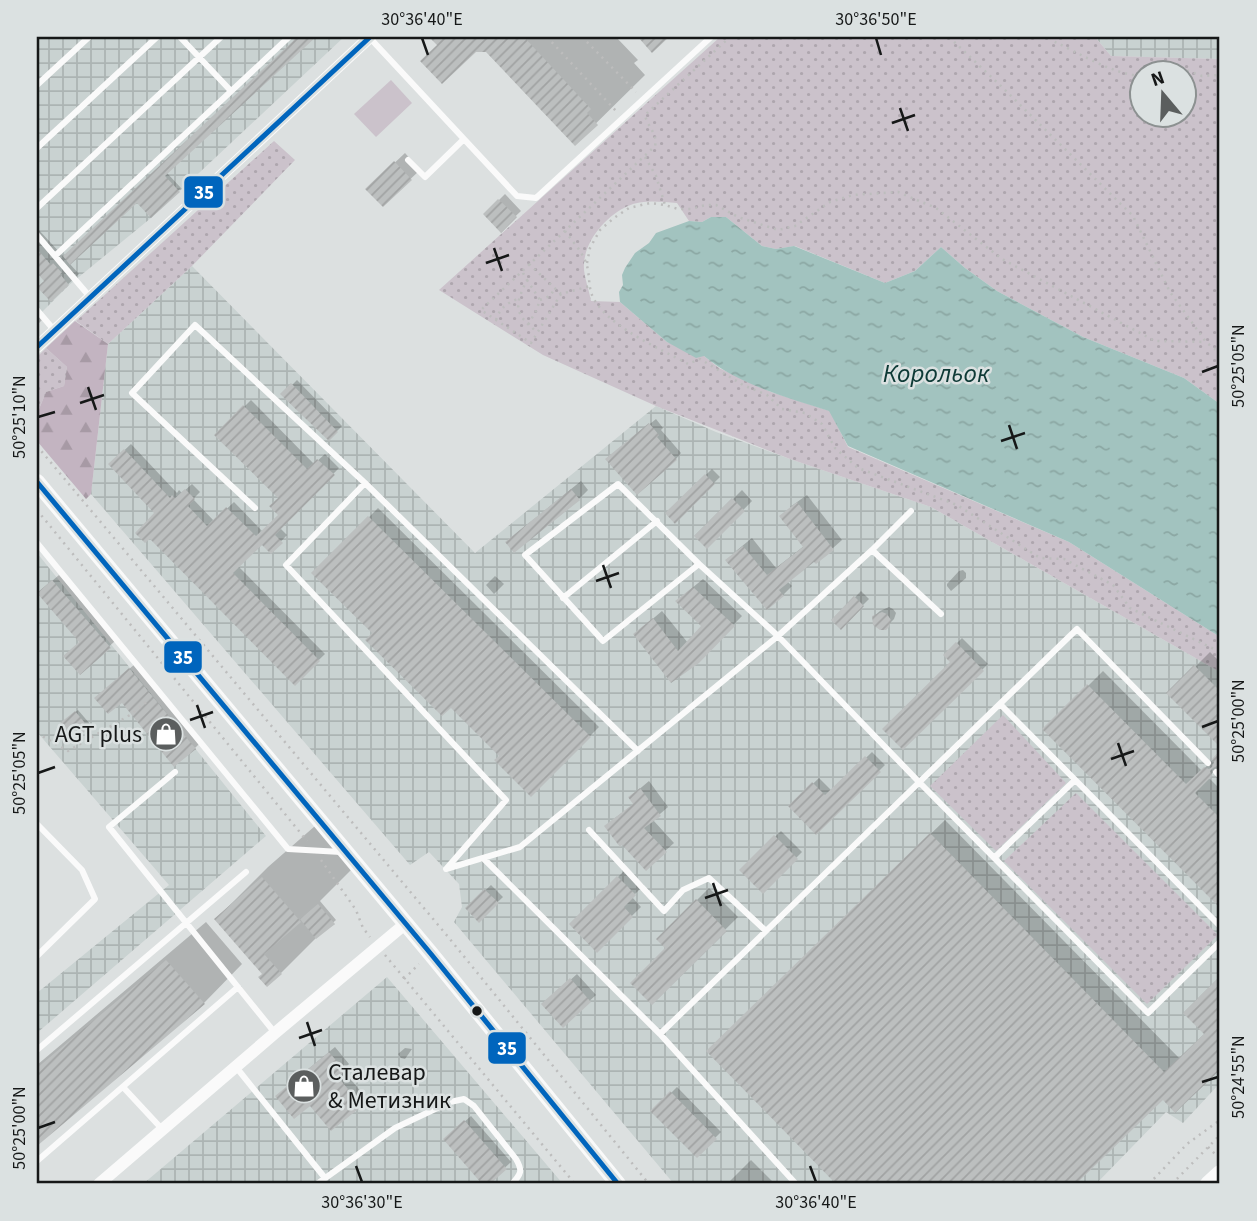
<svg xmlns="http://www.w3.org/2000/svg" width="1257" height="1221" viewBox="0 0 1257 1221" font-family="'Source Sans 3',sans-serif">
<defs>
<pattern id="industrial-grid" width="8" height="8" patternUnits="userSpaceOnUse" patternTransform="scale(1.75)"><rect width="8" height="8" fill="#c9d2d1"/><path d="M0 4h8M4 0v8" fill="none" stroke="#acb4b3"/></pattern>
<pattern id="grass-dots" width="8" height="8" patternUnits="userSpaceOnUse" patternTransform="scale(1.75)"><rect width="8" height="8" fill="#cbc2cb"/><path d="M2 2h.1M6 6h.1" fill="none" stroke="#aea6ae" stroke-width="1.8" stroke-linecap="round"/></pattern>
<pattern id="forest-firs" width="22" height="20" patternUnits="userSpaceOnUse" patternTransform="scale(1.75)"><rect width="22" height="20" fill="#c3b4c1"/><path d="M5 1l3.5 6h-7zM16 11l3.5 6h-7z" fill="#a79aa5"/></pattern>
<pattern id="water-ripples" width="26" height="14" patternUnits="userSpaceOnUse" patternTransform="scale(1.75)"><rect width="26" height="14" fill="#a2c3bf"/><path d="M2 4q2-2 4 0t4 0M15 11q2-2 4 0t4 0" fill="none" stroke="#8ba7a3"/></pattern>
<pattern id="building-hatch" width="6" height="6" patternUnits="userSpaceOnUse" patternTransform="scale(1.75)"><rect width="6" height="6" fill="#bcbfbf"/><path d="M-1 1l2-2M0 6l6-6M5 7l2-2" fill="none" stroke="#a1a3a3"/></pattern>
</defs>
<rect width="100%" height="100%" fill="#dce0e0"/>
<path fill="url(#industrial-grid)" d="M37,37h307l-193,181 -82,67 -32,32z
M1095,37h125v22l-109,-3z
M192,266l283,287 181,-147 60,26 74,27 141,48 289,165v411l-37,40 -17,-11 -70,72h-422l-220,-262 8,-15 -3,-23 -30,-32 -19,13 -319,-371 17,-150z
M37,553l229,283 -229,197v-40l132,-108 -132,-153z
M387,977l176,207h-420z"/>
<path fill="url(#grass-dots)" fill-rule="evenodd" d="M720,37h375l16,19 109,3v345l-36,-26 -101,-41 -86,-46 -32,-23 -24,-21 -26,24 -30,12 -90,-37 -19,3 -14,-3 -36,-29h-15l-9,5 -13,-1 -12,-18c-16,-1 -34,-4 -49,3 -21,9 -43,34 -44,58 -1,11 5,25 7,37l29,1 47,40 37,14 15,12 52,24 59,19 18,36 221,95 151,95v35l-289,-165 -141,-48 -134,-53 -113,-51 -104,-65zM1142,74h42v42h-42z
M274,141l21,19 -103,106 -84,78 -32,-23z
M46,348l21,19 -3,19 -18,6 -9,22v-57z
M1003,715l63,68 -70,68 -66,-65z
M1076,793l142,142 -71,69 -143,-143z"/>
<path fill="url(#forest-firs)" d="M75,321l33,23 -17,150 -5,5 -49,-58v-27l9,-22 18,-6 3,-19 -21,-19z"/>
<path fill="#cbc2cb" d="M391,80l21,23 -36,34 -22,-23z"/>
<path fill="url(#water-ripples)" d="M711,217h15l36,29 14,3 18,-3 91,37 30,-12 26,-24 24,21 32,23 86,46 101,41 36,26v233l-151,-95 -221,-96 -19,-35c-42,-14 -90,-26 -125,-55l-8,2 -29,-16 -47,-40 -1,-10 4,-7 -1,-10 3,-7 10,-15 14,-10 7,-10 33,-12 13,1z"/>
<path fill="#0003" d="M296,37h18l-147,136 14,15 -30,28 -14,-15 -68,62 10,11 -28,26 -5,-19 -9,-10v-43l26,28 2,-2 1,2 229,-214z
M440,37h176l22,23 -4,3 11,12 -70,69 -88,-94 -48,-6 -4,-3z
M405,153l15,17 -37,35 -16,-16z
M505,194l16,17 -20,19 -16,-16z
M37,315l5,5 -5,5z
M297,380l45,46 -13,13 -46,-45z
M251,400l63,64 11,-10 14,14 -59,60 7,7 -16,17 -9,-10 -24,24 87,88 -30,29 -139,-170 -46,-49 21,-20 46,49 2,-3 3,3 10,-9 8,8 -7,7 21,22 20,-19 29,30 18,-18 -1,-16 -64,-63z
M656,419l7,9 -2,2 20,23 -5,6 -63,-5z
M712,469l8,8 -45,44 -8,-8z
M581,481l7,9 -9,9 -62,34z
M742,490l10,11 -45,46 -11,-11z
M807,495l35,45 -9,8 -17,13 -1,-2 -28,22 5,5 -9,9 -47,-44 16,-13 24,30 28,-22 -14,-39z
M378,508l221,219 -68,68 -29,-39 -188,-183z
M963,570l3,3v5l-15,13 -4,-5v-2l12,-13z
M59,575l56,66 -35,32 1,-31 -36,-55z
M495,576l9,8 -10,10 -8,-9z
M703,579l39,37 -44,45 -63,-27 27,-23 26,32 16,-17 -18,-33z
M861,591l8,8 -28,28 -8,-7z
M889,607l4,2 3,4 -2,6 -9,9 -11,-12 6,-5z
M962,638l26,26 -85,84 50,-86 -8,-7z
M1210,652l10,10v82l-51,-51z
M135,664l66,78 -6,6 -73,-47 -20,-9z
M1103,671l99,100 18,-19v14l-12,11 12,12v117l-175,-177z
M78,710l12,14 -16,14 -12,-15z
M872,752l13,13 -69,68 -26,-27 29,-28 13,13z
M649,781l19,26 -15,13 21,23 -9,8 -50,-33 20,-15 -5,-6z
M945,820l235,239 26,-25 -20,-21 34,-34v88l-44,44 -13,-13 -89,86h-236l-130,-133z
M315,826l37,43 -32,32 16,19 -17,15 -38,38h-17l-48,-54 52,-52z
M781,831l21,21 -39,39 -22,-21z
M627,868l17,17 -12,12 9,10 -44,43 -26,-26z
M491,885l12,12 -24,23 -12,-12z
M709,888l29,29 -86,85 15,-54 -9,-9z
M206,922l36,42 -38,39 -167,141v-79z
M577,974l19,21 -33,30 -19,-21z
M335,1047l14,17 -6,6 24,29 -35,30 -22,-26 -27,-13z
M405,1048l7,1 -7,10 -4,-1 -3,-4z
M677,1087l44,45 -24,24 -44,-45z
M471,1116l40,46 -24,22h-2l-40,-45z
M751,1160l24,24h-48z"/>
<path fill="url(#building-hatch)" d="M295,37h21l-151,139 15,16 -29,26 -14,-15 -67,62 -7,-9 230,-215z
M429,37h95l67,72 -4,4 11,12 -23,21 -89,-94h-10l-34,32 -22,-23 17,-16z
M638,37h31l-17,16z
M394,161l18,19 -29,27 -18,-18z
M498,199l19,18 -16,16 -18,-19z
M37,249l14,16 2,-2 9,10 -2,1 9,11 -18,17 -14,-15 7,-6 -7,-8z
M291,383l47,49 -9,9 -49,-47z
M243,405l64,64 10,-10 18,16 -60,60 8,8 -12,11 -9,-9 -29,28 87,88 -25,25 -145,-147 -5,4 -10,-10 19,-20 -46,-49 16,-15 46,49 2,-3 3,3 10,-9 10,10 -7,7 19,20 19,-19 30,29 22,-21 -9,-9 9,-8 -64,-63z
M649,423l10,12 -2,2 20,23 -40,35 -32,-36z
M705,474l10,10 -40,40 -10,-11z
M571,489l9,11 -66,53 -9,-11z
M732,498l13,13 -38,38 -13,-13z
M797,502l37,48 -18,14 -2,-2 -35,28 5,6 -17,14 -42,-50 18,-14 24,29 36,-28 -24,-31z
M368,516l223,221 -60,60 -37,-37 5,-4 -48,-48 -9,8 -77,-76 7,-7 -61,-60z
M52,580l59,68 -31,27 -17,-19 16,-14 -42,-49z
M693,587l42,39 -36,37 -28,20 -38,-49 20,-16 25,33 23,-25 -26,-25z
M854,596l10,10 -23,24 -10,-10z
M882,612l5,2 4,6 -2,7 -3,3h-6l-7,-5 -1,-9z
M956,642l28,29 -81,79 -21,-21 68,-67 -7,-7z
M1194,665l26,26v56l-54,-54z
M129,668l67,81 -21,17 -1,1 -52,-64 -14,11 -14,-16z
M1087,684l99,100 18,-17 5,2 3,-2 2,-5 -2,-3 8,-9v18l-3,-2 -4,2 -3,3 2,5 -17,17 25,25v90l-178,-179z
M75,711l14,17 -15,12 -14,-17z
M865,756l16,16 -65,63 -28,-29 24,-24 13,13z
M640,788l21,28 -17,12 23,24 -21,19 -24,-26 -2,2 -16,-21 29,-22 -5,-7z
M930,833l234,239 40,-38 -21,-21 37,-37v94l-45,43 -12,-13 -87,84h-240l-130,-133z
M774,835l24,24 -35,35 -24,-24z
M617,876l19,19 -12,12 9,10 -36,36 -28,-29z
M262,877l39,45 -37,32 18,20 -15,13 -9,-10 4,-3 -48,-55z
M484,889l15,14 -20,20 -14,-15z
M696,899l31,32 -75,74 -22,-22 35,-35 -9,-9z
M318,904l17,20 -19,15 -16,-20z
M166,960l39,44 -168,142v-78z
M570,978l21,24 -28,26 -22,-24z
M329,1052l16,19 -7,6 24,29 -31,25 -21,-25 -16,13 -19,-23z
M670,1091l47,48 -20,19 -47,-47z
M464,1120l43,49 -17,15h-8l-39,-45z"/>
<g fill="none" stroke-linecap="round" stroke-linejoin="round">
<path stroke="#bdbdbd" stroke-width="2.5" stroke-dasharray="2 5" stroke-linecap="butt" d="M547,37l69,74
M582,37l54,55
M949,37l55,52 129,127 37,76 36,50 14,11
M1050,37l3,4c26,12 61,34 89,35
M1174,74l12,-4 16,6 18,-1
M645,157l11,19 9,29
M565,231c7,10 17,20 21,32 4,10 2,22 6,32 12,30 69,54 96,69l12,-5 43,26 24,10 15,14 23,4 17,11 13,24 23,20 99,37 83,53 24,1 49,26 17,23 90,44
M587,263l3,-15 10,-18 14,-12 15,-10 21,-5 15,2 13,4h13l15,-4h10l22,12 40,13 17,-4 35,-24 23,-7 45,-3 38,16 66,51 153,82 51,1
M529,264l32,30 29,-8
M523,273l4,7c-13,27 -13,33 10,52
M527,280l13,20 -4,11 -8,14
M561,294l-30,49 -50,-33 174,-164c3,-12 -8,-20 -10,-31l85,-78
M540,300l10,-4 5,-8
M496,320c4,-12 10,-16 21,-21
M37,446l412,492 200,246
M37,510l270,331
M37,733l31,18 62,-36 20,-16
M321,860l35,50 7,18 7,9
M385,955l190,229
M404,979l15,-15
M1208,1147l12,12
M1149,1184l38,-40 33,-24
M1172,1184l48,-49"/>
<path stroke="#fafafa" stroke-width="6" d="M180,37l51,54
M369,37l148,159 19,2 175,-161
M37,85l52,-48
M37,148l120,-111
M408,160l17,17 39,-38
M37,208l184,-171
M37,235l53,62
M55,256l234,-219
M37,310l17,20
M365,483l-79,82 220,235 -59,68
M255,508l-123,-115 63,-68 170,158 273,268
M37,543l251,306 53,3
M872,550l69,64
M699,564l-96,77 -78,-86 93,-71 81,80 79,72 141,146 229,231 72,-71
M563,598l94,-77
M1000,704l220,222
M175,772l-66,55 166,206
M1216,772l4,4
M37,824l45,46 13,29 -58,57
M589,830l75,81 19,-21 26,-12 57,53
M994,858l81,-78
M484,859l176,175 136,150
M446,869l74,-22 258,-211 94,-86 39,-39
M660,1034l417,-405 131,134
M37,1050l209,-178
M236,1067l89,111
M123,1087l39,42
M37,1161l201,-174
M317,1184l78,-56 55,-26 14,-3 10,7 42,53c7,12 5,15 -4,25"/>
<path stroke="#fafafa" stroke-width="12" d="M37,347l333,-310
M99,1184l176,-151 130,-109"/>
<path stroke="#fafafa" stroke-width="16" d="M37,482l394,472 187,230
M1208,1184l12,-11"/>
<g stroke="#dbe1e1" stroke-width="10">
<path id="bus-1" d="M37,347l333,-310
M37,482l394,472 187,230"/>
</g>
<use href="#bus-1" stroke="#0065bd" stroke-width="5"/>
</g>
<path fill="none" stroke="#161818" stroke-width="2.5" d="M422,38l6,17M876,38l5,17M900,108l8,23M892,123l23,-8M494,248l8,23M486,263l23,-8M1202,372l16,-6M88,387l8,23M80,403l24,-8M38,417l17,-5M1009,425l8,24M1001,441l24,-8M603,565l8,23M596,581l23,-8M197,705l8,23M190,720l23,-8M1202,727l16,-6M1118,743l8,23M1111,759l23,-8M38,773l17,-6M713,883l8,23M705,898l23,-8M307,1022l8,24M299,1038l23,-8M1202,1082l16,-5M38,1128l17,-6M356,1166l6,16M810,1166l6,16"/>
<defs>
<g id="shop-disc" transform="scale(1.75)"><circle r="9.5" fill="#5b5e5e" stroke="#dbe1e1"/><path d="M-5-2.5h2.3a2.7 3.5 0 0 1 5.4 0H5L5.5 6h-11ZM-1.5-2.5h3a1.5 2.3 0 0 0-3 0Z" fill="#fff"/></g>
</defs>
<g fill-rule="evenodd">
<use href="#shop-disc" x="166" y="734"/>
<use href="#shop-disc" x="304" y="1086"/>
</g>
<circle fill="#161818" stroke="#dbe1e1" stroke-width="2.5" cx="477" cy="1011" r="6"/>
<g text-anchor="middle" stroke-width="5" stroke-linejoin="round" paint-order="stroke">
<g font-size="24" fill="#161818" stroke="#dbe1e1" text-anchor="end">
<text x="142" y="742">AGT plus</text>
<text x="328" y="1080" text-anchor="start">Сталевар<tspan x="328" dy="28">&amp; Метизник</tspan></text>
</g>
<g font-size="26" font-style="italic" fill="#0e3a36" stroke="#dbe1e1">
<text x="936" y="382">Корольок</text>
</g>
</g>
<g stroke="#dbe1e1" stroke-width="2.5">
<rect x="183" y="175" width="41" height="34" rx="7" fill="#0065bd"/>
<rect x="163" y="640" width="40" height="34" rx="7" fill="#0065bd"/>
<rect x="487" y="1031" width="40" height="34" rx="7" fill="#0065bd"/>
</g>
<g font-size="19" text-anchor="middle" font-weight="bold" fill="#fff">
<text x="204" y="199">35</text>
<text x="183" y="664">35</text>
<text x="507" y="1055">35</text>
</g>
<rect width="1257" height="1221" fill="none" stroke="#dbe1e1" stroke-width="77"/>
<g transform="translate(1163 94) rotate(341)"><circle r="33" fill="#dbe1e1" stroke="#8c9191" stroke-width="2"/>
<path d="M0-5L12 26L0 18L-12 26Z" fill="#5b5e5e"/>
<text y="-10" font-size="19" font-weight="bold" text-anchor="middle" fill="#161818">N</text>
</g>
<rect x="38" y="38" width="1180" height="1144" fill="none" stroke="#161818" stroke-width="2.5"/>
<g font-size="18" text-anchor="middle" fill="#161818">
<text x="422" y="25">30°36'40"E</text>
<text x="876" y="25">30°36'50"E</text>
<text transform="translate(1238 366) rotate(-90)" y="6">50°25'05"N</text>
<text transform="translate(19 417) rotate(-90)" y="6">50°25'10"N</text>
<text transform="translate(1238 721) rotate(-90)" y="6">50°25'00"N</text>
<text transform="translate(19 773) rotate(-90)" y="6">50°25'05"N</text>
<text transform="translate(1238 1077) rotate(-90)" y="6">50°24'55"N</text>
<text transform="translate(19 1128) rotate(-90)" y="6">50°25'00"N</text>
<text x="362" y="1208">30°36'30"E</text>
<text x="816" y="1208">30°36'40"E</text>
</g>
</svg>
